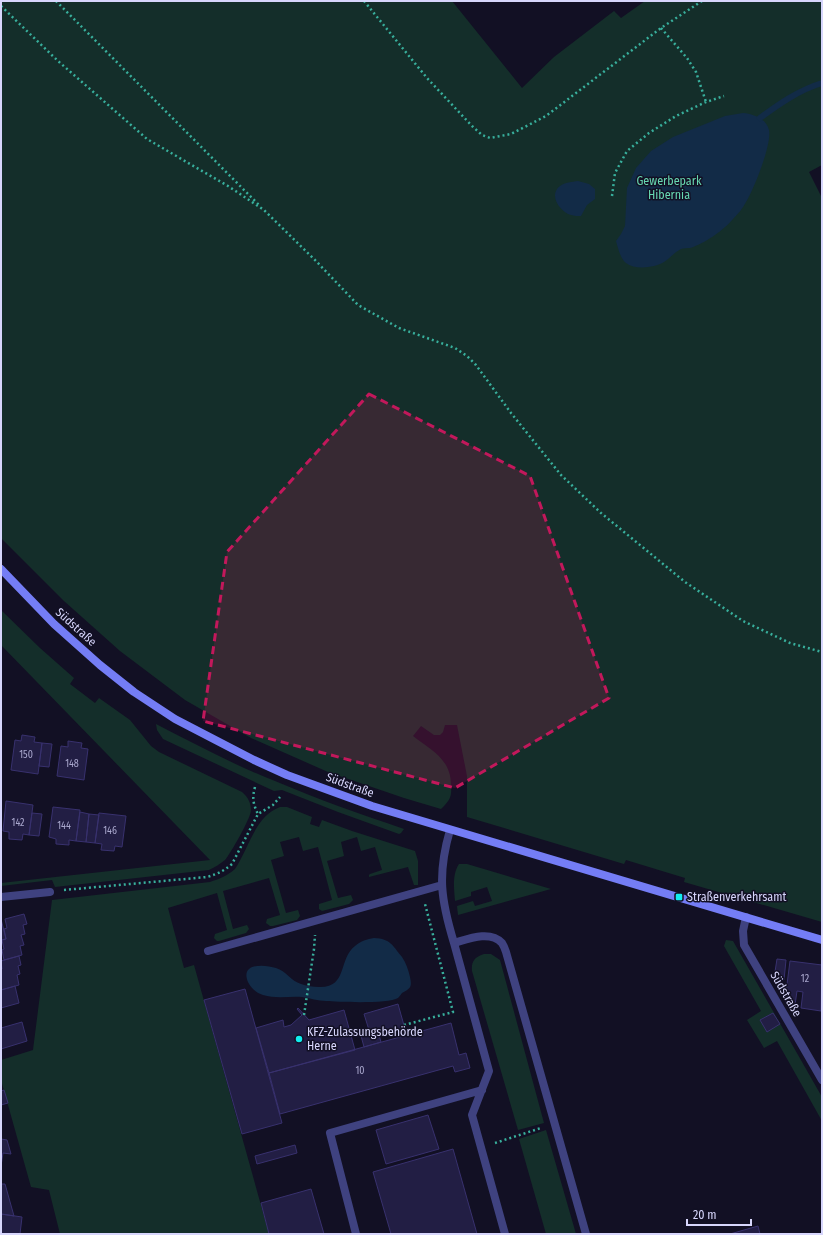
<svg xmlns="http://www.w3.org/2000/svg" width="823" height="1235" viewBox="0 0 823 1235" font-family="'Fira Sans Condensed',sans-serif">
<rect width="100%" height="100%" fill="#121024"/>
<path fill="#142e2a" d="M1,1h451l70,87 32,-31 60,-46 7,7 24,-17h177v164l-13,7 13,26v724l-138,-40 1,-4 -59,-18 -2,4 -157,-47v-41l-10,-51h-12l-2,7 -3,3h-6l-13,-9 -8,10c18,14 38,23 38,49 1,12 -1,15 -10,24l-37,-11 -76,-26 -77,-34 -66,-38 -65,-49 -56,-50 -63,-63z
M1,610l39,38 34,30 -4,6 25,19 4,-5 31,22 21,26 8,6 83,40c6,5 9,11 9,19 -1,8 -20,42 -26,49 -5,4 -10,7 -16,10l-154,17 -3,-7 -51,6v-3l209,-23 -209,-215z
M156,724c39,20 78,41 119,57 42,18 85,33 129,48l-3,4 -2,1 -61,-22 -56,-22 -8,1 -111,-52 -6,-9z
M280,807h7l25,10 -2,7 9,3 3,-7 30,11 63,20 3,10v24h-4l-6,-18 -39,10v-2l1,-1 12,-4 -7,-23 -14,4 -4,-14 -16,5 3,14 -17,5 11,37 13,-3 2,5 -4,4 -27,7 -3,-2v-5l13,-4 -14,-53 -15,4 -4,-14 -19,5 4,14 -13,4 15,53 12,-3 2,6 -3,4 -24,6h-3l-4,-3 1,-4 13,-4 -11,-37 -46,13 10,38 14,-4 2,4 -3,4 -27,8h-2l-3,-3 1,-4 12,-4 -10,-37 -49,15 16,60 10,-3 75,269h-209l-11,-44 -18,-3 -30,-107v-20l32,-10 19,-150 158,-18c9,-3 17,-6 25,-13 14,-21 20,-53 45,-62z
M459,864h8l84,25 -93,26 -1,-9 16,-5 2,5 17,-5 -5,-14 -16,5v4l-16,5c-1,-13 -3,-26 4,-37z
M726,940l7,1 89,156v24l-45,-80 -13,7 -17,-28 14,-9 -37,-65z
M484,954h7l9,6 44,163 -26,7 -46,-159c-1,-10 3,-14 12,-17z
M546,1130l30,104h-30l-27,-95z"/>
<path fill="#122b47" d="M743,113c10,1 23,5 26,17 3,14 -15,59 -23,72 -3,6 -8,12 -13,17 -9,11 -29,25 -43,29 -3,0 -6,0 -9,1 -6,3 -11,9 -17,13 -10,6 -29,8 -38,1 -6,-5 -8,-15 -10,-22l5,-7 4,-8 2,-38 9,-20 15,-17 22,-14 52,-21z
M578,181l11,3 6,5v10l-8,6 -6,11c-3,0 -7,0 -10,-1 -11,-3 -23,-20 -11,-29 5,-4 12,-4 18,-5z
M374,938c17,1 18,7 28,19 4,6 6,12 8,20 2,10 1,11 -8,16 -1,1 -2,3 -4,5 -9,6 -59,4 -72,3 -8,0 -16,-3 -24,-4 -12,-1 -26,2 -39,-2 -7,-2 -12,-7 -15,-13 -8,-19 16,-18 28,-14 10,3 15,13 25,16 5,2 12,3 18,3 29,1 19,-28 36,-41 6,-5 12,-7 19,-8z"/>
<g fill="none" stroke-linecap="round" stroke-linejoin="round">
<path stroke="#122b47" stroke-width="6" d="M760,118c19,-14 39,-28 62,-35"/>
</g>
<path fill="#221e44" stroke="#38316e" d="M22,735l13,2 -1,5 8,1 -4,31 -27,-4 4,-30 6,1z
M68,741l14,2 -1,5 7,1 -4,31 -27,-4 4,-30 7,1z
M42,743l10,1 -3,23 -10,-1z
M6,801l27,4 -4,30 -6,-1 -1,6 -13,-1v-7l-6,-1z
M53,807l27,3 -4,31 -7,-1v5l-13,-1v-5l-7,-2z
M80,812l9,2 -3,28 -10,-1z
M32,813l10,1 -3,22 -10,-1z
M99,813l27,3 -4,31 -7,-1 -1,5 -13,-1 1,-6 -7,-1z
M89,814l10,1 -4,28 -9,-1z
M24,914l3,10 -4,1 2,9 -4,1 3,10 -4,1 2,9 -18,5 -2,-10 2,-1 -2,-9 4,-1 -2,-10 3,-1 -2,-9z
M1,919l5,20 -5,1z
M19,956l2,9 -3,1 2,8 -3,1 2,10 -18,5v-21h1l-1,-8z
M777,959l9,1 -2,20 -10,-2z
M790,961l32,4 -1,46 -20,-3 2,-16 -6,-1 -2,14 -9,-2 -1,-3z
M15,986l4,17 -18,5v-18z
M245,989l37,134 -40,11 -38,-134z
M398,1004l7,25 -26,6 2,7 -17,5 -4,-15 9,-2 -5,-16z
M298,1008l11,12 35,-10 11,40 -86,23 -13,-45 27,-8 1,7 7,-2 11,-10 -5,-6z
M773,1013l7,11 -13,8 -7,-12z
M22,1022l5,19 -26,8v-21z
M451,1023l8,32 7,-2 4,15 -15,4 -2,-6 -173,48 -11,-41z
M4,1090l4,13 -7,2v-14z
M428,1115l11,34 -53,15 -10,-34z
M1,1139l6,1 4,14 -8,-1 -2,13z
M295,1145l2,8 -40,11 -2,-8z
M453,1149l24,85h-86l-18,-62z
M1,1184h4l9,32 -13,-2z
M311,1189l13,45h-55l-8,-31z
M1,1214l21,3 -2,17h-19z
M758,1226l2,8h-30z"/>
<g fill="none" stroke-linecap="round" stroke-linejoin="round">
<path stroke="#38af9c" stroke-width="2.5" stroke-dasharray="2 3" stroke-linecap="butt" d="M56,1l203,204
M364,1l63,77 45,48 10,9 8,3 21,-4 35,-18 115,-88 41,-27
M1,6l57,55 89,78 81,47 36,24 51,50 43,45 41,23 56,20 12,8 9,9 35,48 50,62 40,38 84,69 58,39 47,22 32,9
M661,28l26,30 9,14 10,30
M612,196l3,-23 12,-22 22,-18 27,-17 30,-14 18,-6
M255,787c-3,11 -2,17 3,27
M64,890l143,-13c10,-3 17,-6 25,-13l26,-50 15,-9 7,-8
M304,1015l10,-66 1,-14
M404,1025l49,-13 -28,-108
M495,1143l46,-15"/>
<path stroke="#3f4280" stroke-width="8" d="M450,830c-13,45 -9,70 4,113 14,-4 36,-13 48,0 2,3 3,6 4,9l80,282
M1,897l49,-5
M746,917l-3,14 1,14 78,135
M454,943l35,128 -17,44 33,119
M208,951l234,-66
M356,1234l-26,-101 152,-43"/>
<path stroke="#747df5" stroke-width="8" d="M1,569l53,55 46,41 34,27 41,27 79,41 33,15 85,31 450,134"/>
</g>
<path fill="#c2185b" fill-opacity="0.2" stroke="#c2185b" stroke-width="3" stroke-dasharray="8 5" stroke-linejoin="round" d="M369,394l161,82 79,222 -154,90 -252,-67 24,-169z"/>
<g fill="#11edee" stroke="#121024" stroke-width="1.5">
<rect x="675" y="893" width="8" height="8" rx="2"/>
<circle cx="299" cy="1039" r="4"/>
</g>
<g text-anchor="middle" stroke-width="3" stroke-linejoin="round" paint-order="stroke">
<g font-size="10" fill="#aaa8ce">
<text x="26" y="758">150</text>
<text x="72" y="767">148</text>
<text x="18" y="826">142</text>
<text x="64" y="829">144</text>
<text x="110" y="834">146</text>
<text x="805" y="982">12</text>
<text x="360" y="1074">10</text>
</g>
<g font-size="12" fill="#67d7b1" stroke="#121024">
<text x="669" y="185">Gewerbepark<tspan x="669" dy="14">Hibernia</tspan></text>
</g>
<g font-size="12" fill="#d7d6fc" stroke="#121024">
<text transform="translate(76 627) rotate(42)" y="4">Südstraße</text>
<text transform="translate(350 785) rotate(20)" y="4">Südstraße</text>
<text transform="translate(786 994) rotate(60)" y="4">Südstraße</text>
</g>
<g font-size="12" fill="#d7d6fc" stroke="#121024" text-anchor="start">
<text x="687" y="901">Straßenverkehrsamt</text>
<text x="307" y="1036">KFZ-Zulassungsbehörde<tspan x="307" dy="14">Herne</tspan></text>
</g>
</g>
<rect width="823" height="1235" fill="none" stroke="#d7d6fc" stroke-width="4"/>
<path d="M687 1219v6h64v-6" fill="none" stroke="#d7d6fc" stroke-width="2"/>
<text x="693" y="1219" font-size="12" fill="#d7d6fc" stroke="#121024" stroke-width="3" paint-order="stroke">20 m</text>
</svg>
